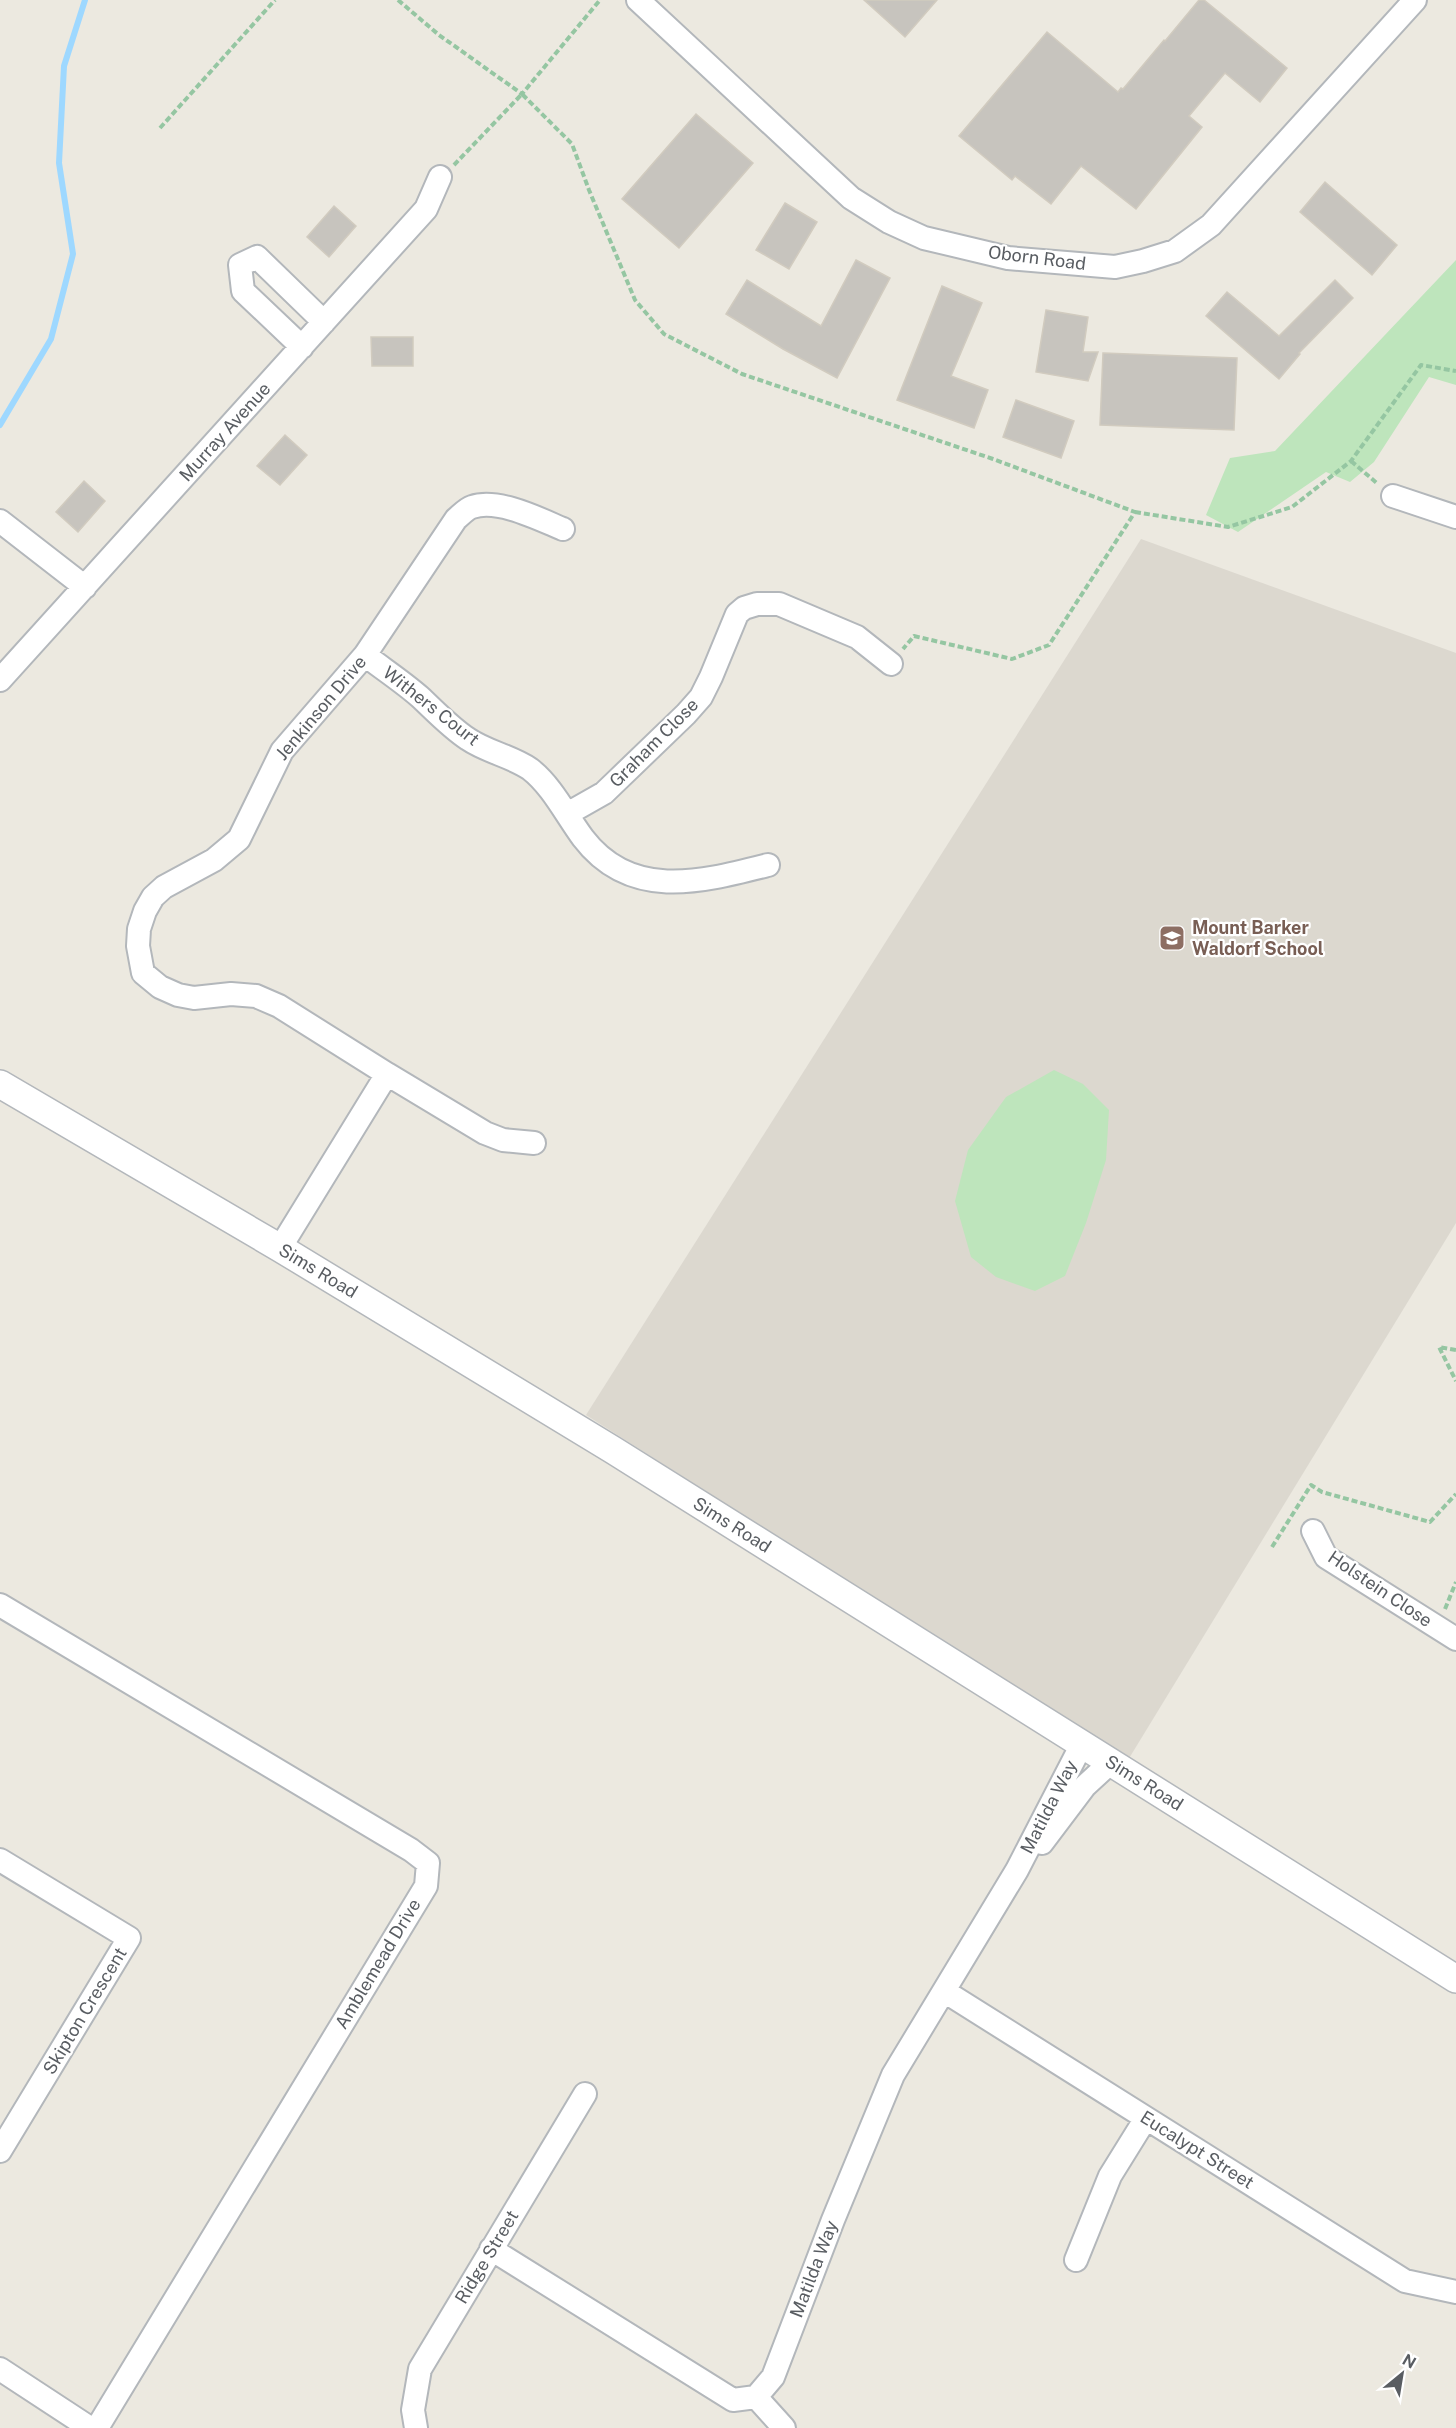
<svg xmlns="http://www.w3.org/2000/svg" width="1456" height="2428" viewBox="0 0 1456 2428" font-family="'Public Sans',sans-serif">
<rect width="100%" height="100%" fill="#ece9e0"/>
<path fill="#dcd8cf" d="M1141,539l315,114v570l-328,537 -542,-345z"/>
<path fill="#bee5bc" d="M1456,260v125l-27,-8 -55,85 -24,20 -24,-10 -88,60 -32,-17 24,-57 45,-7z
M1054,1070l29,14 26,26 -3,50 -20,63 -21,53 -30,15 -39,-14 -25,-20 -16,-56 13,-51 38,-53z"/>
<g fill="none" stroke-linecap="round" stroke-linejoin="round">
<path stroke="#9ed8ff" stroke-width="6" d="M0,425l51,-86 22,-85 -14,-91 5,-97 21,-66"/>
</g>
<path fill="#c7c4be" stroke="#d1cbbf" stroke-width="1.5" d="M864,0h73l-32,37z
M1199,0h5l83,68 -27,34 -35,-29 -36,43 13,11 -66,82 -55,-43 -30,38 -36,-28 -3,4 -53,-44 88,-104 71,60 3,-4 2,1 41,-49 1,1z
M696,114l57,49 -74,85 -57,-49z
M1325,182l72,63 -25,30 -72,-63z
M785,203l32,19 -28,47 -33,-19z
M334,206l22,20 -27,31 -22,-20z
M856,260l34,18 -53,100 -54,-29 -57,-35 21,-34 74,46z
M1335,280l18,18 -54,55 1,1 -21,25 -73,-63 21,-24 52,44z
M942,286l40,17 -31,73 37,14 -14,38 -77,-28z
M1046,310l42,7 -5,35h15l-10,29 -52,-9z
M371,337h42v29h-41z
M1103,353l134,5 -3,72 -134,-5z
M1016,400l58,21 -13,37 -58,-21z
M285,435l22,20 -27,30 -23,-19z
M84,481l21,20 -27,31 -22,-20z"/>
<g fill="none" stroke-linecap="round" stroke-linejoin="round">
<g stroke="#b3b7bb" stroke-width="26">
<path id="minor" d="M638,0l213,198 38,24 35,16 84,20 107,9 28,-6 32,-10 36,-26 204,-225
M302,347l-59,-56 -3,-26 17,-8 67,65
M1393,496l63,21
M0,521l85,66
M365,655c18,14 38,27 55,42 15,14 31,31 48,42 19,13 43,17 62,30 22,17 36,46 53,69 48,63 118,44 185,27
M0,680l426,-471 14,-32
M567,814l37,-21 82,-79 15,-17 10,-20 26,-63 7,-6 13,-4h22l78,33 34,27
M387,1074l98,59 18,7 31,3
M280,1248l107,-174 -108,-68 -23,-10 -25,-2 -37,4 -16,-3 -18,-8 -17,-14 -5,-27 1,-17 6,-18 8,-14 11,-10 50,-27 25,-21 43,-88 83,-96 91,-136c5,-4 10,-10 16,-12 26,-9 67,12 91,22
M1313,1531l13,26 130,82
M0,1605l411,245 17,13 -2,23 -329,542
M1042,1843l43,-57 26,-24
M0,1860l129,78 -129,213
M944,1991l461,290 51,11
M491,2249l242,151 23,-3 17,-20 60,-157 60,-145 124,-205 65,-126
M1076,2260l34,-84 36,-58
M0,2369l90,59
M756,2397l28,31
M416,2428l-3,-18 7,-41 165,-275"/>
</g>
<g stroke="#b3b7bb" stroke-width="30">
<path id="tertiary" d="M0,1084l280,164 333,202 843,529"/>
</g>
<path stroke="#95c6a2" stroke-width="4" stroke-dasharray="6 3" stroke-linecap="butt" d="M398,0l41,35 83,59 78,-94
M160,128l115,-128
M454,165l68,-71 50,50 17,46 46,110 29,34 78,40 251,85 142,53 -86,133 -37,14 -98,-23 -11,13
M1351,461l27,23
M1135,512l93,15 64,-20 59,-46 70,-96 35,6
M1456,1350l-17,-3 17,34
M1272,1547l39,-62 11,7 108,30 26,-28
M1445,1609l11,-27"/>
<use href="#minor" stroke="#fff" stroke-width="22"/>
<use href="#tertiary" stroke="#fff" stroke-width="27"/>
</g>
<defs>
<g id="school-square" transform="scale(1.35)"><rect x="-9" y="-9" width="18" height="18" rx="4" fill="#8d6e63" stroke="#fff"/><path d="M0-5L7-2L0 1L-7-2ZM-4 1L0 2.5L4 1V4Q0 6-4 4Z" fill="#fff"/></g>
</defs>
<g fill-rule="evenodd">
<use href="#school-square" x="1172" y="938"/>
</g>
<g text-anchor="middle" stroke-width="4.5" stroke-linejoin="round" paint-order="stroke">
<g font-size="18" fill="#595d62" stroke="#fff">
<text transform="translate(1037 258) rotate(7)" y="6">Oborn Road</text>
<text transform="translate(225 432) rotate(-48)" y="6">Murray Avenue</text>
<text transform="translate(431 706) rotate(38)" y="6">Withers Court</text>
<text transform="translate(321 708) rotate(-50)" y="6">Jenkinson Drive</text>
<text transform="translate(654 743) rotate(-45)" y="6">Graham Close</text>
<text transform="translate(318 1271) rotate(31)" y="6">Sims Road</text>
<text transform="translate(732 1525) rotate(32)" y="6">Sims Road</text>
<text transform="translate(1380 1589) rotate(34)" y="6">Holstein Close</text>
<text transform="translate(1144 1783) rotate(32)" y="6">Sims Road</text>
<text transform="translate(1049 1807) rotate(-63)" y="6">Matilda Way</text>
<text transform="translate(378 1964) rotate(-59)" y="6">Amblemead Drive</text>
<text transform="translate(85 2011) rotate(-59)" y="6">Skipton Crescent</text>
<text transform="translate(1197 2150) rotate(32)" y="6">Eucalypt Street</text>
<text transform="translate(487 2257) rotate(-59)" y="6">Ridge Street</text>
<text transform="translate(814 2269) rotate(-69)" y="6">Matilda Way</text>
</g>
<g font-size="18" font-weight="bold" fill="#785e54" stroke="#fff" text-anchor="start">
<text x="1192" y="934">Mount Barker<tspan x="1192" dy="21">Waldorf School</tspan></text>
</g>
</g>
<g transform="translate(1402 2374) rotate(30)" stroke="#ffffff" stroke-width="4.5" paint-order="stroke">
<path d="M0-4.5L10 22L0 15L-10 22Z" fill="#595d62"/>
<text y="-9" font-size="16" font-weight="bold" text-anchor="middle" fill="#595d62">N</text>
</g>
</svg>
